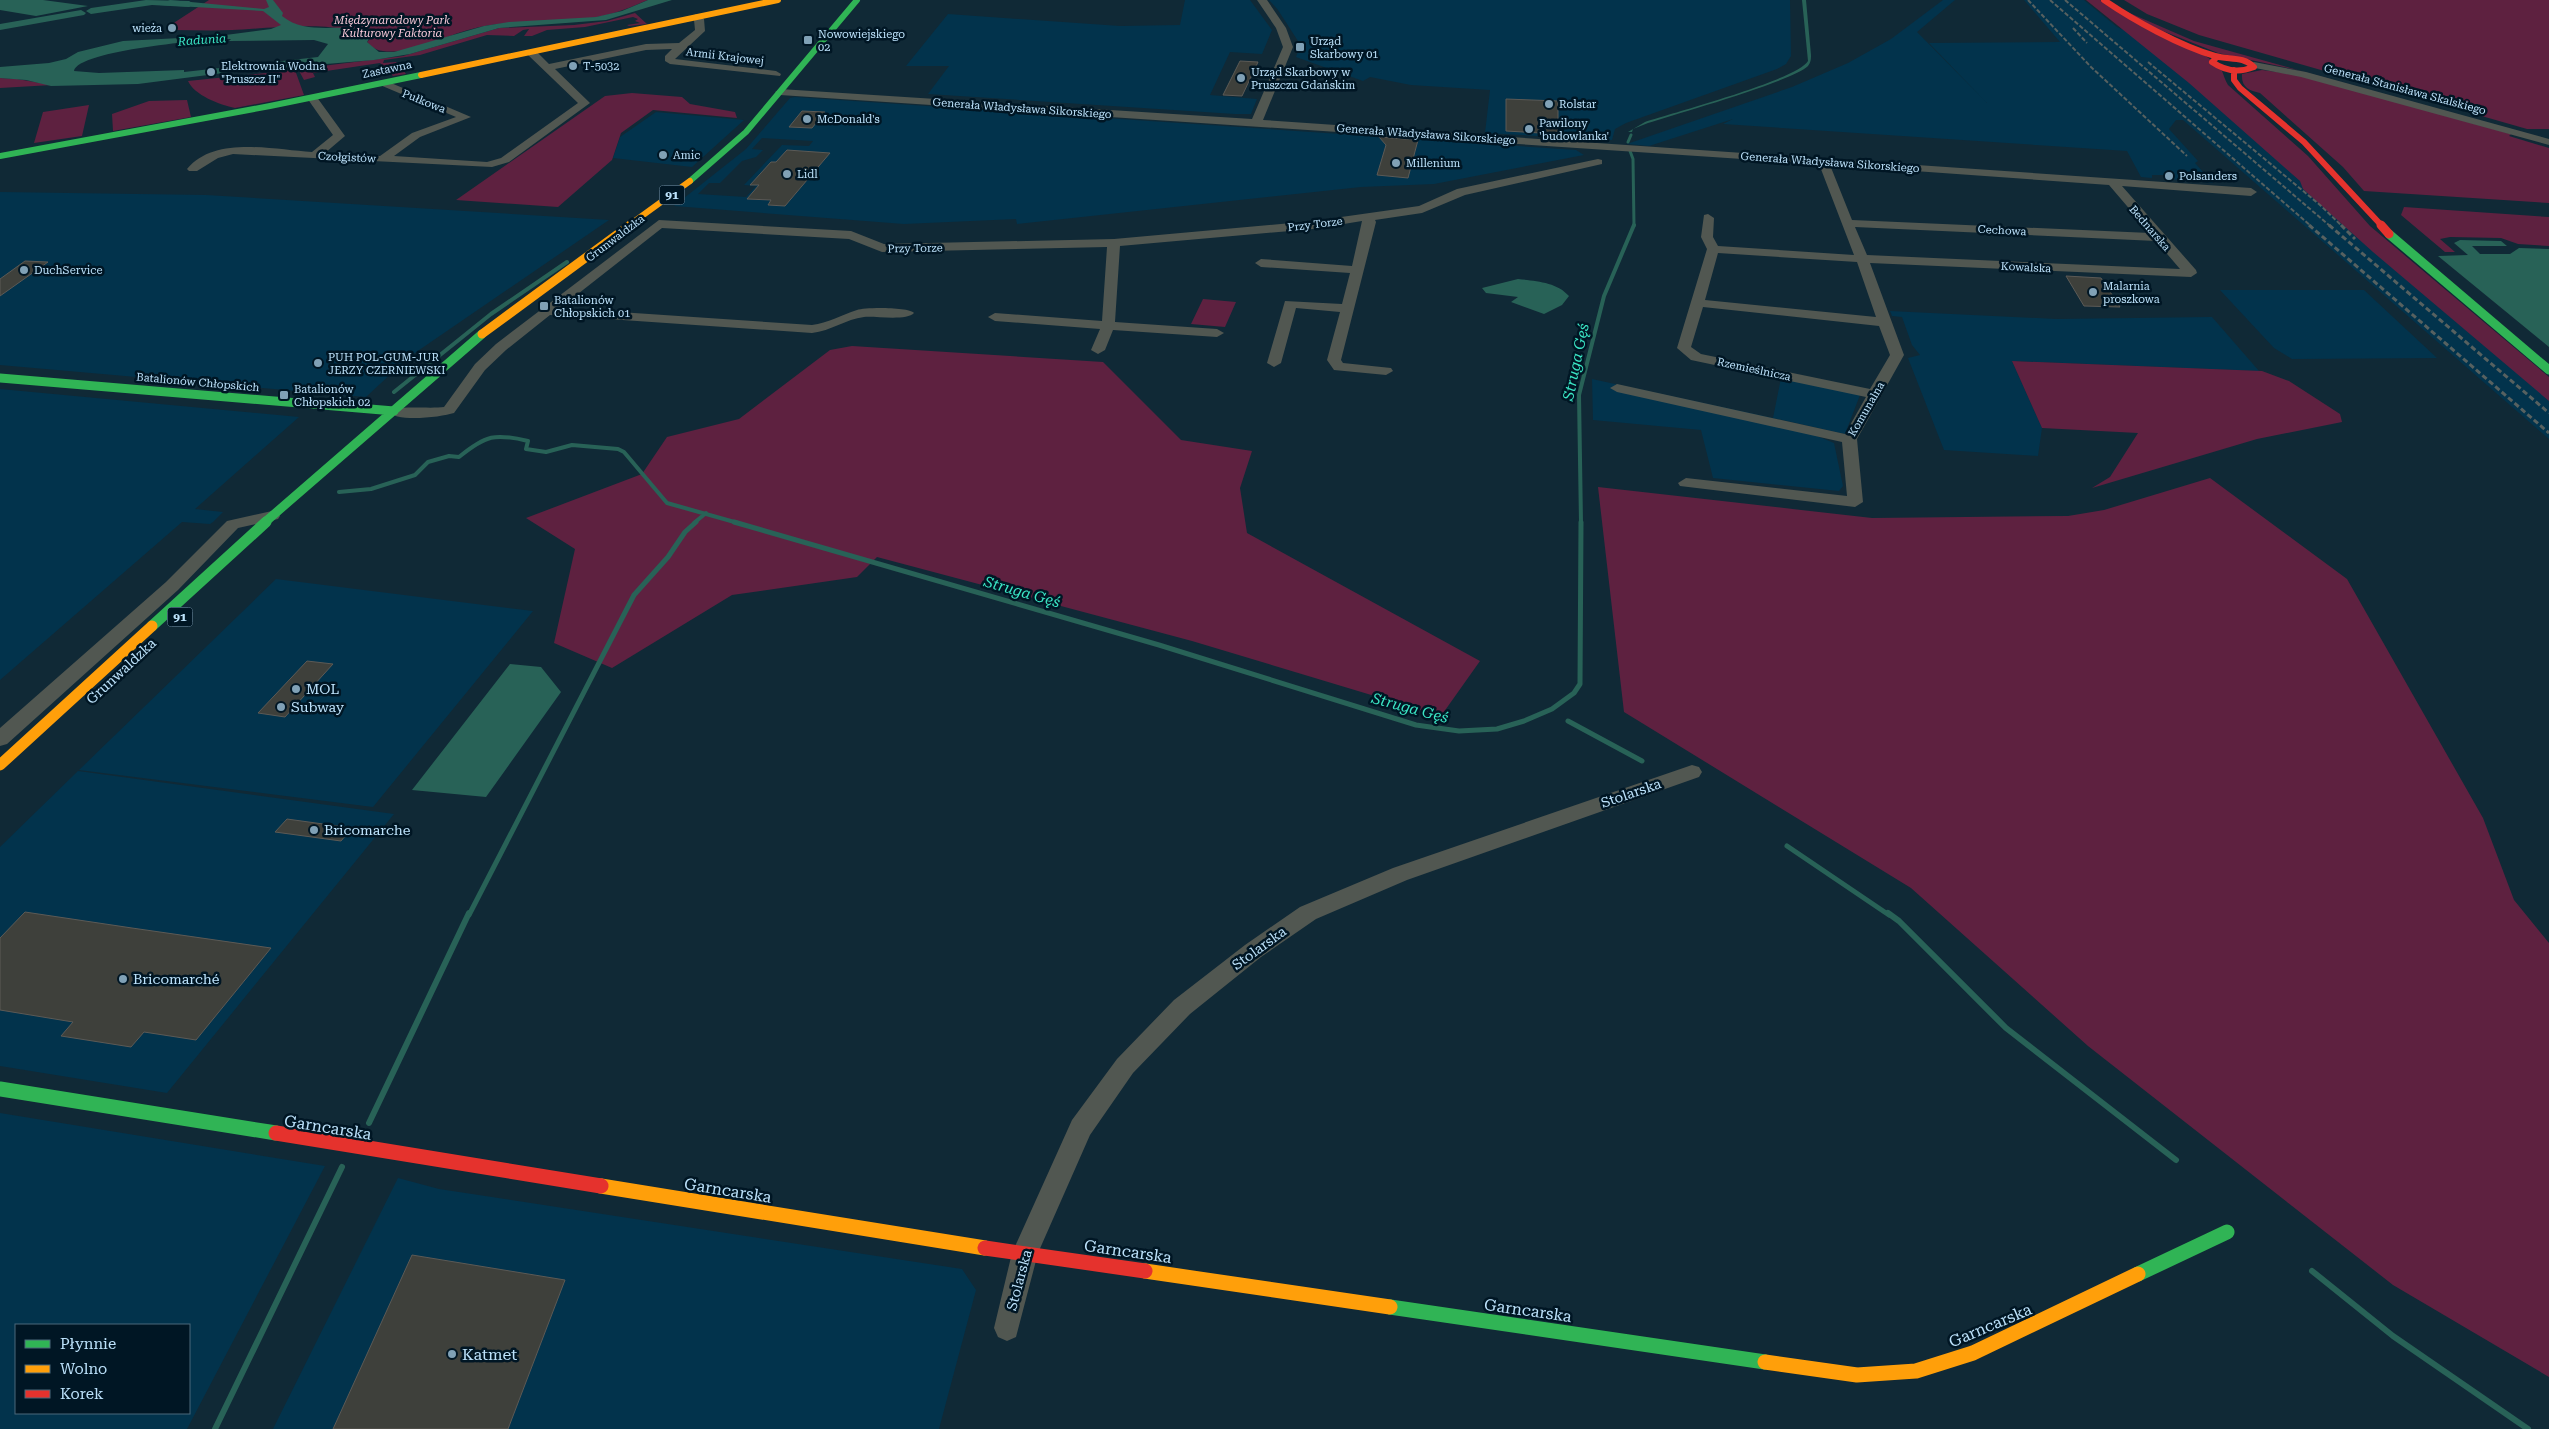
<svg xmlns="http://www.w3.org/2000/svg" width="2549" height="1429" viewBox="0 0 2549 1429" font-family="'Roboto Serif',serif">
<rect width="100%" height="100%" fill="#102936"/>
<path fill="#02334c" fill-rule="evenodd" d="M1185,0h65l22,30 -10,24 -32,-2 -20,43 47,4 -6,15h-16l-307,-20 21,-28h-43l42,-52 172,12 60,-1z
M1269,0h521l1,56 -5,8 -9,5 -151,54 -11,6 -3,11 -127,-7 5,-43 -79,-5 -41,-8 -7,4 -67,-24 3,-8 -1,-8 -20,-31z
M1943,0h12l-38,32 70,71 -58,-60 131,-1 -36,-42h60l33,27 67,29 365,344v39l-366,-319h-7l-7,9 29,32 -3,2 18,20 -44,-4 -6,-4h-11v3l-11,-1 -14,-26 -404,-27 10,-5 -84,27 -22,-2 165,-57 56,-24 43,-24z
M795,97l781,53 8,5 -150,29 -73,3 -344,37 -1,-5 -112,5 -230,-18 72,-57 44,-51zM762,138l51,3 -4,5 -27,-1 -38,40 12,1 -10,11 -48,-3 11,-11h11l22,-22 14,-4 7,-7 -11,-1zM830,153l-45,53 -17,-1 3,-5 -24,-1 12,-14h-8l25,-22z
M656,112l88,8 -52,47 -79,-9 7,-21z
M0,192l206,3 403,25 -200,137 -43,40 -366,-32z
M2364,290l73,68 -145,1 -18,-11 -54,-58z
M1890,311l166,8 156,-2 47,54 -247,-10 30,67 -4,28 -94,-6 -36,-92 12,-3 -8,-10 -10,-28 -10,-1z
M1781,378l79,17 -15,39 -72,-16 61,25 9,43 -4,5 -126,-13 -12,-48 -108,-10 -1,-41 181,39z
M0,389l299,28 -104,92 28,3 -10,10 -3,2 -28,-2 -182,158z
M276,579l257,32 -160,196 -294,-37z
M78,771l316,43 -227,279 -167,-27v-219z
M0,1113l325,53 -138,263h-187zM189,1325v88h-173v-88z
M398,1178l41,11 523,80 14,21 -37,139h-666z"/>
<path fill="#5e2140" d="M209,0h439c-17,7 -33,14 -51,17 -43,8 -87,1 -129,13 -24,6 -83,37 -101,12l2,-2c-22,-22 -105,-11 -137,-10 -20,1 -41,0 -61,0l-2,-4z
M2086,0h14c24,12 111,51 122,71 2,5 3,9 6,14l80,71 62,70 179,151v24l-176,-149 -70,-63 -3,-8 -111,-98z
M2124,0h425v129h-22l-328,-94 -52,-21z
M2125,11l69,30 321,90 -218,-61 -79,-17 -70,-28z
M635,13l12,11 -18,2 -2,-1 13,-2 -5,-2 3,-2 -5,-2 -48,10 -38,3 -15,6h-8l5,-7 -6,1 -9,6 -27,-1 -67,20 -36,5 -1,3 13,-1 10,12 -13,2 -13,-13 -67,10 2,4 -11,3 -6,-11 105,-13 96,-28 75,-3 33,-4z
M295,70l9,25 -69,13c-15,-3 -41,-13 -47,-27z
M2262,70l37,5 212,59 -2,2 40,12v55l-185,-12 -21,-24 -83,-74c-11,-2 -19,-6 -18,-19z
M0,78l17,1 35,6 -52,3z
M632,93l50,4 8,7 45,8 2,6 -84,-8 -32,23 -9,27 -54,47 -102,-7 149,-104z
M187,100l4,17 -78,14 -1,-17 37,-13z
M89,105l-7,31 -48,7 9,-31z
M2404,207l145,10v29l-31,-2 -17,-6 -51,-1 -10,2 15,13h-10l-44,-37z
M1203,299l33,3 -11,25 -34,-3z
M852,346l251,16 78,78 71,11 -12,37 7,45 233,128 -39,55 -249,-75 -315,-84 -20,20 -125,18 -120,73 -58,-25 21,-94 -49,-31 116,-44 25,-37 72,-18 91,-69z
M2012,361l250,10 27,10 51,33 2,8 -85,17 -165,49 18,-11 28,-44 -96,-5z
M2210,478l137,101 136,239 31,82 35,43v434l-156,-92 -305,-239 -177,-158 -287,-176 -26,-225 274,31 196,-2 36,-6z"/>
<path fill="#286257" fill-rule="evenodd" d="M0,0h43l45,6 -52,10 -36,-6z
M170,0l94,9 5,-2 -3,-7h7l10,13 -1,3c22,18 49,9 76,13l2,2 -3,3 8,1 4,4 -2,3 12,10h15l90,-26 25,-4 87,-5 26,-6 26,-11h24l-66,20 -107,8 -89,26 -36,6 -143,12 -93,12 -87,2 -25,-6 -26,-2v-11l49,-4 17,-4 12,-7 45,-11 95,-5 53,-7 10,-4 -18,-14 -104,-6zM231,39l-2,2 85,-1 14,4 -10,13 -134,15v-2l-85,3 -25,-2c4,-21 134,-32 157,-32z
M1802,0h4l5,55c0,4 0,7 -3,11 -15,15 -132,48 -160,57l-15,6 -1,3h-4l17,-10c27,-9 152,-42 163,-61z
M2460,240l41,1 6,5h-35l8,8h30l9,-6 30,1v98l-111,-91 30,-1 -14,-12z
M1518,279c18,2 39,3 51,17l-7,9 -18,9 -33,-12 7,-5 -32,-4 -4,-5z
M510,664l31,3 20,25 -75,105 -74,-7z"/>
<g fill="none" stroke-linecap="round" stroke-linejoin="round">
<path stroke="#286257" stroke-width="3" d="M1628,142l3,-7
M1630,151l3,8 1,67"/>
<path stroke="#286257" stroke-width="4" d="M394,392l97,-78 76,-52
M339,492l32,-3 44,-14 13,-13 21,-6 10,1c27,-22 36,-24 69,-16l-2,8 20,3 26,-7 46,4 6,3 43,51 71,20
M694,523l12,-10
M1581,523l-2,-128 25,-99 30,-71"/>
<path stroke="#286257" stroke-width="5" d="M734,522l425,123 257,80 43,6 38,-2 27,-8 28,-12 22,-16 6,-9 1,-162
M1568,721l74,40
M1787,846l102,69
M469,915l165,-320 34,-38 17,-25 11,-10"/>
<path stroke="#286257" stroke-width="6" d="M1888,913l11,8 107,107 170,132
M369,1123l100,-210
M2312,1271l81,65 135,93
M215,1429l127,-262"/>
<path fill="#286257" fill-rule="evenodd" d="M146,0l43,1 5,3 -5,3 -37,-2 -61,9 -5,-3 5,-3z
M81,10l5,3 -2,2 -84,15v-6z"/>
</g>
<path fill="#3e403b" stroke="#5c5a56" d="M1240,61l18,1 -16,34 -19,-1z
M1506,99l52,2v33l-52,-3z
M802,111l23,1 -13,16 -23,-1z
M1379,137l39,3 -10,38 -31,-3 9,-30z
M787,150l43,3 -45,53 -17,-1 3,-5 -24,-1 12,-14h-9l21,-23h5z
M25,261l23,1 -48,34v-17z
M2066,276l35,2 19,29 -36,-1z
M307,661l26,3 -48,53 -27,-4z
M287,819l65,9 -11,13 -66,-9z
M25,912l107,16 139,20 -75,92 -52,-8 -13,15 -70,-11 12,-14 -73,-12v-72z
M412,1255l153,25 -57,149h-175z"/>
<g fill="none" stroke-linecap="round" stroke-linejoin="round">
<path fill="#515751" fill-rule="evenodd" d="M1257,0h10l19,28 7,19 -30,73 988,68 6,4 -6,4 -129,-10 74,84 1,3 -6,4 -321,-14 34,92 -47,84 6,63 -8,5 -175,-21 -2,-3 8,-5 161,18 -5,-54 -225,-50 -7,-4 7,-4 228,50 21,-37 -175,-37 -14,-12 30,-99 -6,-12 3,-22 4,-1 6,4 -1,19 5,9 136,9 -35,-91 -1039,-69 -5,-3 5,-3 472,30 31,-72 -7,-19zM1830,165l279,20 41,48 -298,-13zM1855,227l301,14 24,28 -313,-14zM1718,253l139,9 19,55 -171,-17zM1703,307l176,19 11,29 -20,34 -169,-35 -10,-7z
M696,14l8,5 1,12 -30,28 101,12 5,3 -1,2 -110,-12 -5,-3v-5l7,-7 -26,1 -91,19 35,34 -81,59 -17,5 -259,-13 -15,4 -21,13h-8l-2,-2c28,-34 87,-19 125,-17l21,-17 -26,-37 5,-3 4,1 29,40 -20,17 55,3 32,-23 44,-16 -76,-32 -1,-2 5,-3 87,37 -51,20 -26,19 93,6 14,-4 77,-55 -51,-49v-4h8l14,14 97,-20 33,-1 16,-13 -1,-10 -3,-3z
M2254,62l52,10 243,67v6l-248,-68 -51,-10 -1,-2z
M1598,159l4,1v4l-137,31 -43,18 -47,7 1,2 -35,138 2,3 48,5 2,3 -7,4 -52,-5 -7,-10 13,-48 -44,-4 -15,55 -7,4 -7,-4 18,-62 57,3 8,-31 -89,-6 -6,-4 6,-4 91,7 10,-45 -49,8 -193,17 -5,76 102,7 7,4 -7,4 -104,-7 -8,20 -7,4 -7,-4 9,-21 -105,-8 -7,-4 7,-4 107,8 5,-74 -225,5 -33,-13 -187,-11 -102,80 252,17c16,-2 29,-10 45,-15 8,-3 52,-3 57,3 -7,8 -38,3 -50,4 -18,2 -33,14 -52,16l-262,-18 -44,35 -21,20 -31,43c-13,4 -58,10 -67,-2 5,-6 44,-2 57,-4l31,-43 21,-20 163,-124 192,11 33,13 230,-5 199,-18 106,-15 38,-17z
M272,511l6,2 2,3 -2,3 -40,9 -60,62 -171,154 -7,2v-18l166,-146 61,-61z
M1692,765l7,2 3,5 -3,5 -292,103 -91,39 -55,38 -71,57 -57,59 -43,62 -52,118 -22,84 -9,4 -9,-4 -4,-9 18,-75 60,-133 45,-61 57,-59 71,-55 55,-38 93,-39z"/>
<path stroke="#30b455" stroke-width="6" d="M0,156l270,-50 151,-31
M690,181l56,-49 111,-132"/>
<path stroke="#30b455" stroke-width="9" d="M2389,234l160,136
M0,378l394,33
M264,523l218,-189"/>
<path stroke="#30b455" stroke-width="11" d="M152,626l114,-104"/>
<path stroke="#30b455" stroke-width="15" d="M0,1089l276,44
M2138,1274l89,-42
M1390,1307l375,55"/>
<path stroke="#ff9f0a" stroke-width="6" d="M421,75l357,-75
M628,226l62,-45"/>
<path stroke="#ff9f0a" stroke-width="9" d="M482,334l148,-109"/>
<path stroke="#ff9f0a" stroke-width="11" d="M0,765l152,-139"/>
<path stroke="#ff9f0a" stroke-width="15" d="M601,1186l384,62
M1145,1271l245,36
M1765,1362l92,13 59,-4 57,-18 165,-79"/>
<path stroke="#e5322d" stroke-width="6" d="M2104,0c29,20 76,46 111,56 14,4 28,0 39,11 -15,6 -29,4 -42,-5l5,-5
M2234,70v10l6,8 64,54 78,84"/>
<path stroke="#e5322d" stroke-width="9" d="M2381,225l8,9"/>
<path stroke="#e5322d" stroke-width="15" d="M276,1133l325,53
M985,1248l160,23"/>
<path stroke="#576160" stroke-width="2" stroke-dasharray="4.5 2" stroke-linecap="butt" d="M2028,0l63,67 96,89
M2050,0l261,226
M2065,0l265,226
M2073,28l14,15
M2148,62l172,143 22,21"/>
<path stroke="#576160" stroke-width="3" stroke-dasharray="5.5 3" stroke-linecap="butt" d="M2309,225l240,208
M2329,225l220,188
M2341,225l14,14"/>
</g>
<g fill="#80a1b6" stroke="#001624" stroke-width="2">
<circle cx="172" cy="28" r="5"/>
<rect x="803" y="35" width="10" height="10" rx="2.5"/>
<rect x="1295" y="42" width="10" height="10" rx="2.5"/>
<circle cx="573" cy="66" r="5"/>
<circle cx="211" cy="72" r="5"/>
<circle cx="1241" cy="78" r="5"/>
<circle cx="1549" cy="104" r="5"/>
<circle cx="807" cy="119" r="5"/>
<circle cx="1529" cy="129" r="5"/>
<circle cx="663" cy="155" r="5"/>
<circle cx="1396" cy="163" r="5"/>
<circle cx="787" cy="174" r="5"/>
<circle cx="2169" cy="176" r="5"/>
<circle cx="24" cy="270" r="5"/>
<circle cx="2093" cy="292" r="5"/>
<rect x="539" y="301" width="10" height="10" rx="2.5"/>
<circle cx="318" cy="363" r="5"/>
<rect x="279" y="390" width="10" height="10" rx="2.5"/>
<circle cx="296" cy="689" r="5"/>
<circle cx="281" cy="707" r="5"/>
<circle cx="314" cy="830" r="5"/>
<circle cx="123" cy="979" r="5"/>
<circle cx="452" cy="1354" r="5"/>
</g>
<g text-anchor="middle" stroke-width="5" stroke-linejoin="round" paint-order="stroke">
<g font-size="11" font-style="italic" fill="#f9cada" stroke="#001624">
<text x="392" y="24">Międzynarodowy Park<tspan x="392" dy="13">Kulturowy Faktoria</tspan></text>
</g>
<g font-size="11" fill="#bce2fb" stroke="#001624" text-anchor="start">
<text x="162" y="32" text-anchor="end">wieża</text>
<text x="818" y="38">Nowowiejskiego<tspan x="818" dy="13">02</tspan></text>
<text x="1310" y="45">Urząd<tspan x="1310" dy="13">Skarbowy 01</tspan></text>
<text x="221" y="70">Elektrownia Wodna<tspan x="221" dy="13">"Pruszcz II"</tspan></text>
<text x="583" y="70">T-5032</text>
<text x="1251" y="76">Urząd Skarbowy w<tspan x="1251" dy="13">Pruszczu Gdańskim</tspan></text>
<text x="1559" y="108">Rolstar</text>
<text x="817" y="123">McDonald's</text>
<text x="1539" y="127">Pawilony<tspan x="1539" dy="13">'budowlanka'</tspan></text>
<text x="673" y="159">Amic</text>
<text x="1406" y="167">Millenium</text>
<text x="797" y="178">Lidl</text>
<text x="2179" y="180">Polsanders</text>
<text x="34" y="274">DuchService</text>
<text x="2103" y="290">Malarnia<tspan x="2103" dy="13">proszkowa</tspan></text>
<text x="554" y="304">Batalionów<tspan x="554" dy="13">Chłopskich 01</tspan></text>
<text x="328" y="361">PUH POL-GUM-JUR<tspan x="328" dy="13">JERZY CZERNIEWSKI</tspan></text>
<text x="294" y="393">Batalionów<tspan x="294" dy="13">Chłopskich 02</tspan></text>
</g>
<g font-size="11" fill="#bce2fb" stroke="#001624">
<text transform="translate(725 56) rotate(7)" y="4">Armii Krajowej</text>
<text transform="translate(387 69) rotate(-12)" y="4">Zastawna</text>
<text transform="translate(2405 89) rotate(15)" y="4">Generała Stanisława Skalskiego</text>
<text transform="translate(424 101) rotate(22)" y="4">Pułkowa</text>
<text transform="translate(1022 108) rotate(4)" y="4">Generała Władysława Sikorskiego</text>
<text transform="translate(1426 134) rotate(4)" y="4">Generała Władysława Sikorskiego</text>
<text transform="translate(347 157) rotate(3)" y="4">Czołgistów</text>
<text transform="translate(1830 162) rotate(4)" y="4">Generała Władysława Sikorskiego</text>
<text transform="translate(1315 224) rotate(-7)" y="4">Przy Torze</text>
<text transform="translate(2150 228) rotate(49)" y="4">Bednarska</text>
<text transform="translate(2002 230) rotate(3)" y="4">Cechowa</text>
<text transform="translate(615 238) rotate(-37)" y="4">Grunwaldzka</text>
<text transform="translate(915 248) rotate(-1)" y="4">Przy Torze</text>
<text transform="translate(2026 267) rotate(3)" y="4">Kowalska</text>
<text transform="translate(1754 369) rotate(12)" y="4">Rzemieślnicza</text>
<text transform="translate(198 382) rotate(5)" y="4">Batalionów Chłopskich</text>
<text transform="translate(1866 409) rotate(-60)" y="4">Komunalna</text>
</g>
<g font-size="12" font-style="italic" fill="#3ae6c5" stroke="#001624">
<text transform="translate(202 40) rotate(-4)" y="4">Radunia</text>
</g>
<g fill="#001624" stroke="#84a5ba" stroke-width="1">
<rect x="659.5" y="185.5" width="25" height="19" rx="4"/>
<rect x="167.5" y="607.5" width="25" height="19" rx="4"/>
</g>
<g font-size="12" font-weight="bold" fill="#bce2fb">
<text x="672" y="199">91</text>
<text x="180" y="621">91</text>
</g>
<g font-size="14" fill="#bce2fb" stroke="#001624">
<text transform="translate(121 671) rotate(-43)" y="5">Grunwaldzka</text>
<text transform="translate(1631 793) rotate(-19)" y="5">Stolarska</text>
<text transform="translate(1259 948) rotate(-36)" y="5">Stolarska</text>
<text transform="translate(1019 1280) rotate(-75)" y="5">Stolarska</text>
</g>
<g font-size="14" fill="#bce2fb" stroke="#001624" text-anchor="start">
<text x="306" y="694">MOL</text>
<text x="291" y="712">Subway</text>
<text x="324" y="835">Bricomarche</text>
<text x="133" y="984">Bricomarché</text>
</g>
<g font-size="15" font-style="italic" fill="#3ae6c5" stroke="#001624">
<text transform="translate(1576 362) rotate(-78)" y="5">Struga Gęś</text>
<text transform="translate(1022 592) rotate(16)" y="5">Struga Gęś</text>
<text transform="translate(1410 708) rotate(15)" y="5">Struga Gęś</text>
</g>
<g font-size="16" fill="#bce2fb" stroke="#001624">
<text transform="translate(328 1127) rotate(9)" y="6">Garncarska</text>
<text transform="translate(728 1190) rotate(9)" y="6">Garncarska</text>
<text transform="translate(1128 1251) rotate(8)" y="6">Garncarska</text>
<text transform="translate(1528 1310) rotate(8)" y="6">Garncarska</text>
<text transform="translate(1990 1325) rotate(-23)" y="6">Garncarska</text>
</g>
<g font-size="16" fill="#bce2fb" stroke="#001624" text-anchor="start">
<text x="462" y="1360">Katmet</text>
</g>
</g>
<rect x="15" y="1324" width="175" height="90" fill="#001624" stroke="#4b687a"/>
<rect x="25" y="1340" width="25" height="8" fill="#30b455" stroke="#4b687a"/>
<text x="60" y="1349" font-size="15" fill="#bce2fb">Płynnie</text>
<rect x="25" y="1365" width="25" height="8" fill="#ff9f0a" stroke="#4b687a"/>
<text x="60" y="1374" font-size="15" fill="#bce2fb">Wolno</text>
<rect x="25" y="1390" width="25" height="8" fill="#e5322d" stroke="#4b687a"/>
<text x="60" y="1399" font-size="15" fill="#bce2fb">Korek</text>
</svg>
